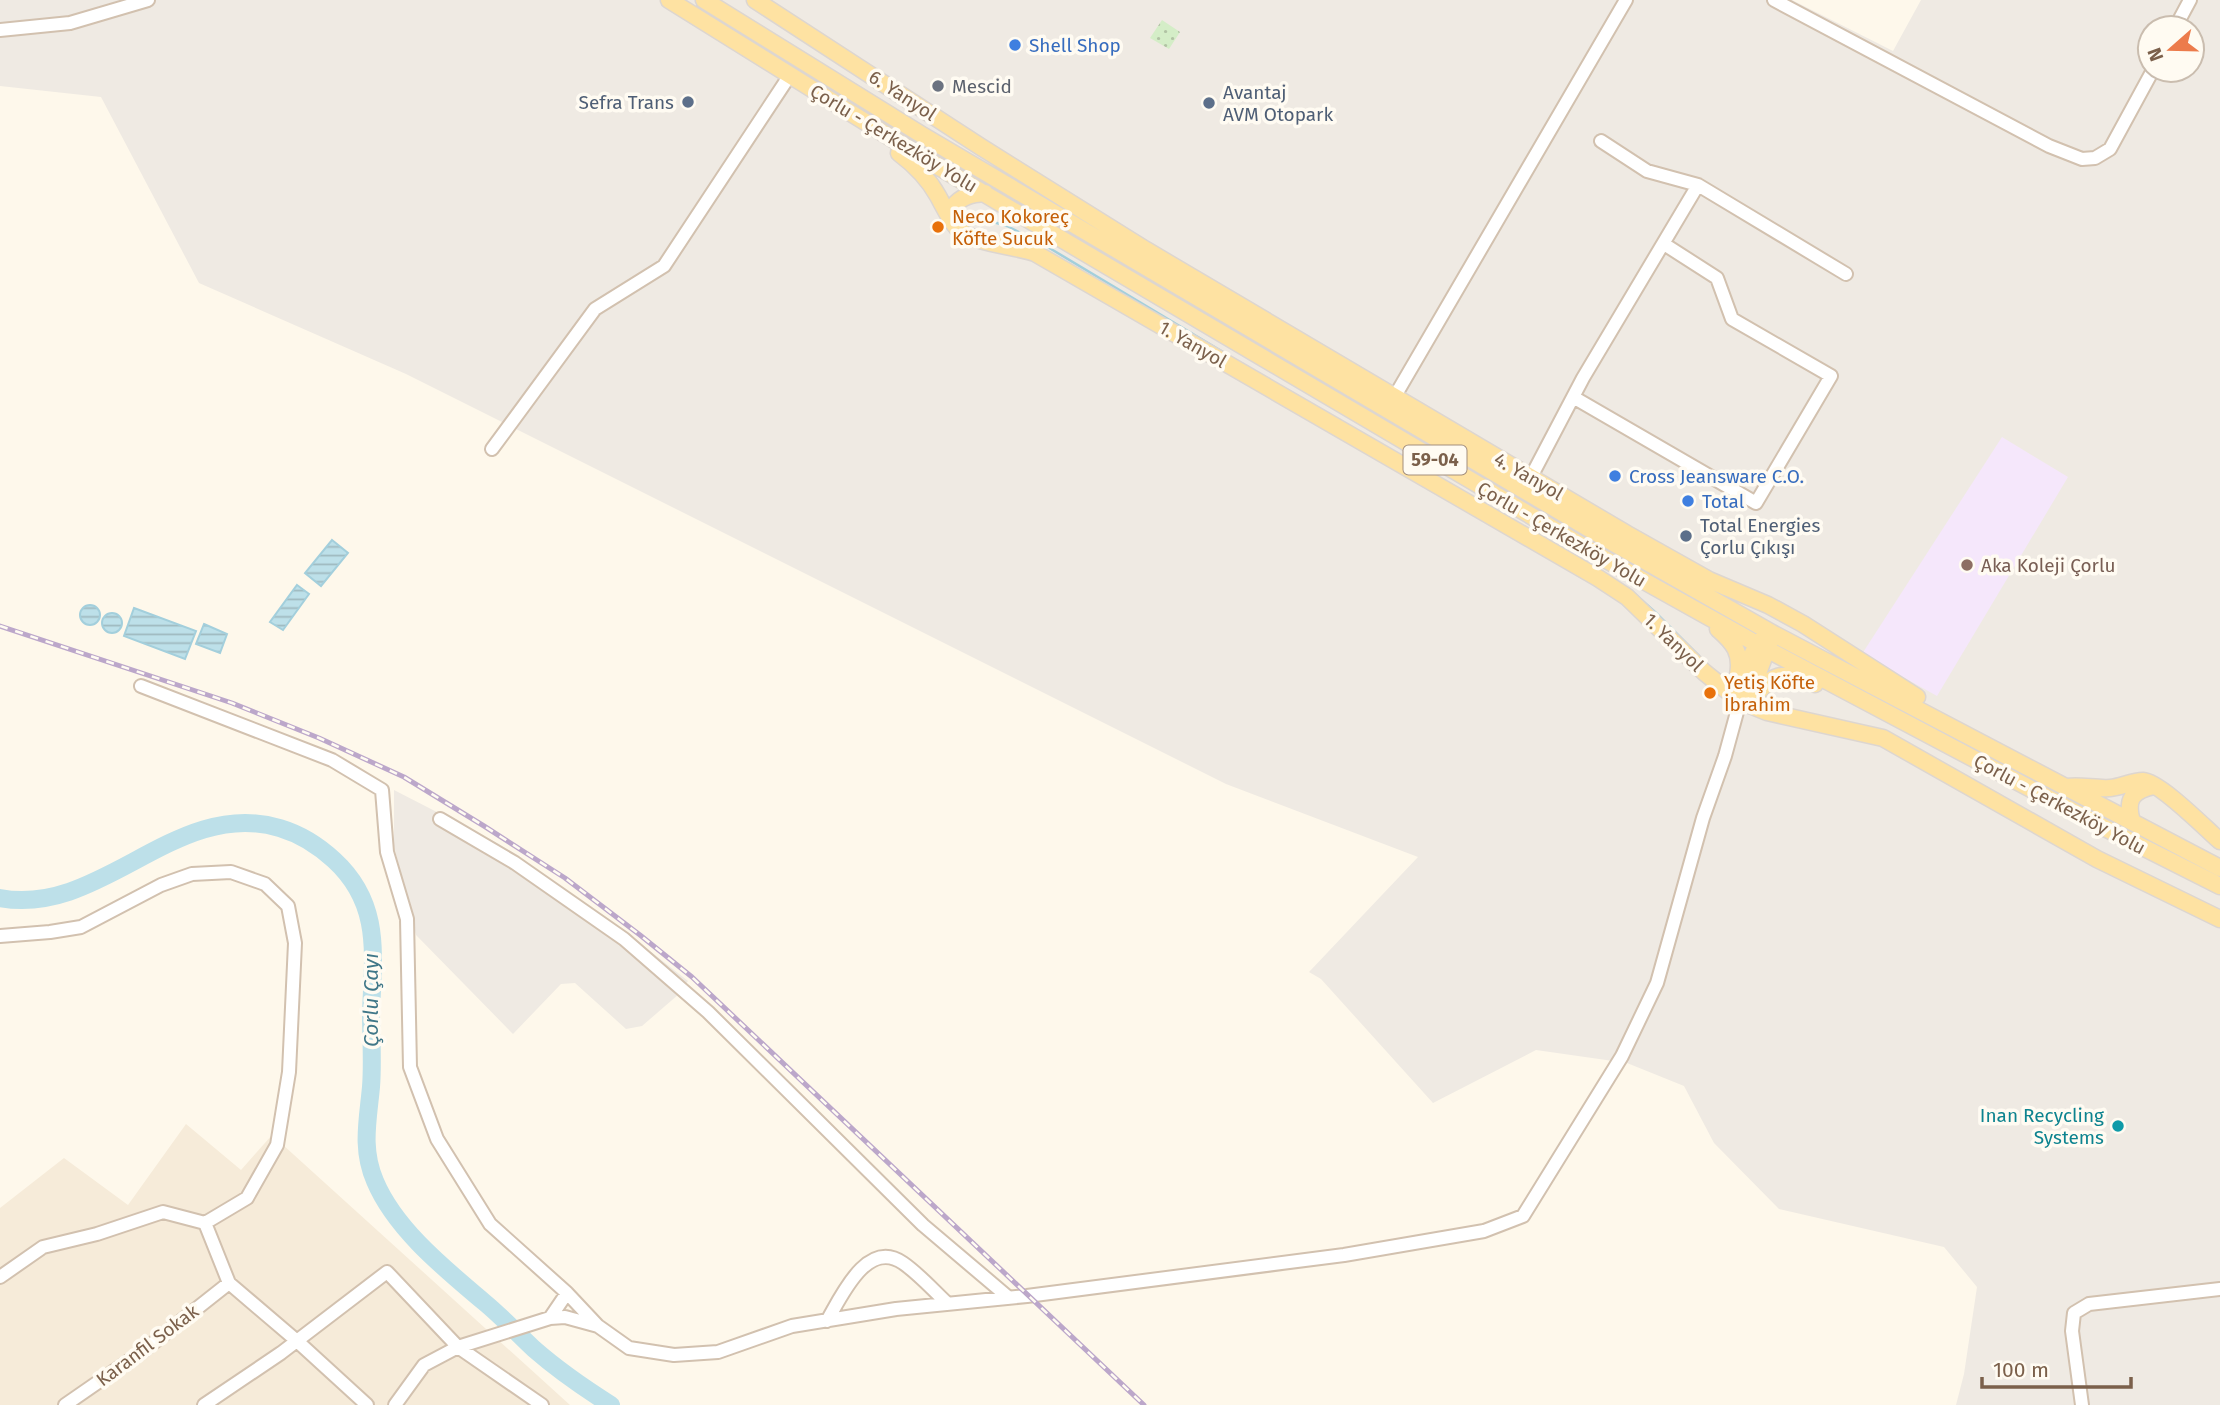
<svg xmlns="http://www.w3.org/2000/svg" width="2220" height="1405" viewBox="0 0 2220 1405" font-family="'Fira Sans',sans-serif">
<defs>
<pattern id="park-dots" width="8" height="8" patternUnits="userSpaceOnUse" patternTransform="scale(1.75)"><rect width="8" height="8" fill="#d4edc7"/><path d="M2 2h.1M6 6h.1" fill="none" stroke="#b1c3a4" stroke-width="1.8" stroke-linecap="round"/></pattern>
<pattern id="water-rules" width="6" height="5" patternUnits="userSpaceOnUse" patternTransform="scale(1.75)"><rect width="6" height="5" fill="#bde0e9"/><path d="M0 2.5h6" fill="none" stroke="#9fb9bf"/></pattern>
</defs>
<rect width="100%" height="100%" fill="#fef8eb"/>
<path fill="#f6ebd9" d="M186,1124l55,46 31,-35 298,270h-570v-197l64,-50 64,47z"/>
<path fill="#efeae3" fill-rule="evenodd" d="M0,0h1792l101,51 28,-51h299v1405h-264l8,-31 13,-87 -33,-40 -165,-38 -65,-66 -30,-57 -57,-23 -91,-13 -103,53 -112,-124 -12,-7 109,-115 -192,-73 -820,-410 -207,-91 -98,-186 -101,-11zM2150,28h42v42h-42z
M394,790l105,54 127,88 62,49 -9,13 -37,32 -16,3 -51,-46 -14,1 -48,50 -97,-99 -22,-89z"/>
<path fill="#f5e7fb" d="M2002,437l66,40 -131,219 -75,-42z"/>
<path fill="url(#park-dots)" d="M1162,20l18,12 -11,17 -19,-11z"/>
<path fill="url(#water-rules)" stroke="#a3cfdc" stroke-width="2" d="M332,540l16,13 -27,33 -16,-13z
M297,585l12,9 -26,36 -13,-8z
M80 615a10 10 0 1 1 20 0a10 10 0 1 1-20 0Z
M134,608l62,23 -11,28 -61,-23z
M102 623a10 10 0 1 1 20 0a10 10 0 1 1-20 0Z
M204,624l23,10 -7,19 -24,-9z"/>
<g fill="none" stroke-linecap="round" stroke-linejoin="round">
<path stroke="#a3cfdc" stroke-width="2.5" d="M966,214l41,12 39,20 177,106
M1398,454l61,35
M1628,588l27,24 44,44"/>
<path stroke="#bde0e9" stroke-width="18" d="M0,898c102,19 176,-101 280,-70 20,6 39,18 54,32 48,44 39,95 37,153 0,25 2,49 0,74 -3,33 -10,62 4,94 20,48 70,88 109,121 17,14 33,31 50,47 24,21 50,39 77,56"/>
<g stroke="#d2c1af" stroke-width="16">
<path id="minor" d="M1774,0l275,146 33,13 13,-1 15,-9 43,-79
M2175,28l15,-28
M0,30l70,-7 78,-23
M1601,141l46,30 51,14 148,89
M1395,396l231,-396
M1573,397l183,106 75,-127 -99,-57 -15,-41 -53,-34
M492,449l103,-140 69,-43 126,-191
M1531,477l52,-99 115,-193
M141,686l191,74 50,30 5,62 20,67 3,148 27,72 53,85 77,69
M440,819l75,44 109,76 84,73 215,213 85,72
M0,936l50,-4 31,-5 80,-42 31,-11 39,-2 34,12 23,22 7,37 -6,129 -12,73 -30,53 -42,25
M0,1277l43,-30 54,-13 66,-22 42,11 24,60 68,58 70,64
M550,1318l17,-25 31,33
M827,1321c14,-24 40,-83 76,-58 16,11 30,27 45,41
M65,1405l78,-54 86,-68
M204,1405l77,-52 106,-81 71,75 84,58
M395,1405l29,-40 34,-18 92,-29 15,-1 33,9 31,22 45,7 44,-3 74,-26 104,-17 131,-13 317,-41 140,-24 39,-15 99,-160 35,-73 46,-165 22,-62 15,-55
M2082,1405l-10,-74 2,-18 15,-9 131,-15"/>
</g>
<g stroke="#ddd6d0" stroke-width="19">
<path id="major" d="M669,0l243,151 689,406 156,87 344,182 119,60
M704,0l218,135 688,406 162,92 448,235
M755,0l226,147 165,103 481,284 82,46 59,25 35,19 114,73
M899,153c16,12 29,25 39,43 6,11 12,24 20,33 14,14 57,17 77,24l563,325 29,19 77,75 36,29 27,11 116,26 214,121 123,60
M956,223l-3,-16c8,-11 19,-13 32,-14
M1718,629c16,14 24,24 20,46
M1750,695l20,-54
M1733,697l24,-53 7,-6
M1747,704c25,-27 29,-37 68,-20
M2067,787c14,-2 29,2 43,1 11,-1 22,-7 33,-7 17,1 62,47 77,60
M2132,822c-6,-22 -1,-31 22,-36"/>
</g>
<use href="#minor" stroke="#fff" stroke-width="12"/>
<use href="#major" stroke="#fee2a2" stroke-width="16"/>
<g stroke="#bca7ca" stroke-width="5">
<path id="rail" d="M0,626l232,77 87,35 85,39 80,49 81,52 75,57 52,42 452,428"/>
</g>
<use href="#rail" stroke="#fffbf2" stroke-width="2.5" stroke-dasharray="8" stroke-linecap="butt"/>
</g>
<g fill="#3f7fe0" stroke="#fffbf2" stroke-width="2.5">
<circle cx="1015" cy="45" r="7"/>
<circle cx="1615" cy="476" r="7"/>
<circle cx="1688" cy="501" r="7"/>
</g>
<circle fill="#6b7280" stroke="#fffbf2" stroke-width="2.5" cx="938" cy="86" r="7"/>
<g fill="#5c6f8a" stroke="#fffbf2" stroke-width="2.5">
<circle cx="688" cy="102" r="7"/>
<circle cx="1209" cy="103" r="7"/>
<circle cx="1686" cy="536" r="7"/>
</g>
<g fill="#e8710a" stroke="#fffbf2" stroke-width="2.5">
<circle cx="938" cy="227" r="7"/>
<circle cx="1710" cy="693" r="7"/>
</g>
<circle fill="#8d6e63" stroke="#fffbf2" stroke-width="2.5" cx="1967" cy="565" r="7"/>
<circle fill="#0f9aa8" stroke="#fffbf2" stroke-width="2.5" cx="2118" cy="1126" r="7"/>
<g text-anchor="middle" stroke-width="7" stroke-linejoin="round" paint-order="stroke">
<rect fill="#fffbf2" stroke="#a38e7d" stroke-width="2" x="1403.5" y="445.5" width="63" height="29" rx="5"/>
<g font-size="18" font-weight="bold" fill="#7b604b">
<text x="1435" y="466">59-04</text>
</g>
<g font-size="19" fill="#366cbe" stroke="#fffbf2" text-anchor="start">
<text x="1029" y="52">Shell Shop</text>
<text x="1629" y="483">Cross Jeansware C.O.</text>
<text x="1702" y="508">Total</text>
</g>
<g font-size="19" fill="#5b616d" stroke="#fffbf2" text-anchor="start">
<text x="952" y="93">Mescid</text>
</g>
<g font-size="19" fill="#4e5e75" stroke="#fffbf2" text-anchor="start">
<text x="1223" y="99">Avantaj<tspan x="1223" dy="22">AVM Otopark</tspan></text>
<text x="674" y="109" text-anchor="end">Sefra Trans</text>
<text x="1700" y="532">Total Energies<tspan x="1700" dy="22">Çorlu Çıkışı</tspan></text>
</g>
<g font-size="19" fill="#7b604b" stroke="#fffbf2">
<text transform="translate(903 95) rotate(33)" y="7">6. Yanyol</text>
<text transform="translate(894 138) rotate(31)" y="7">Çorlu - Çerkezköy Yolu</text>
<text transform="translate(1193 344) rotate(30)" y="7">1. Yanyol</text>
<text transform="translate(1529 476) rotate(30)" y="7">4. Yanyol</text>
<text transform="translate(1562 534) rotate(30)" y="7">Çorlu - Çerkezköy Yolu</text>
<text transform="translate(1674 642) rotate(44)" y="7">1. Yanyol</text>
<text transform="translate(2060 804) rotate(28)" y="7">Çorlu - Çerkezköy Yolu</text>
<text transform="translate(147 1345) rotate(-37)" y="7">Karanfil Sokak</text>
</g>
<g font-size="19" fill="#c56008" stroke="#fffbf2" text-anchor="start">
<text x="952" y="223">Neco Kokoreç<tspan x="952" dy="22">Köfte Sucuk</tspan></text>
<text x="1724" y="689">Yetiş Köfte<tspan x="1724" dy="22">İbrahim</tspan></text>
</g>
<g font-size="19" fill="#785e54" stroke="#fffbf2" text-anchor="start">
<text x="1981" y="572">Aka Koleji Çorlu</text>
</g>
<g font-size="19" fill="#0d838f" stroke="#fffbf2" text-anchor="end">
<text x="2104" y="1122">Inan Recycling<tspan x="2104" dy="22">Systems</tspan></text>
</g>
<g font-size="21" font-style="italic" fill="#407788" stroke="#fffbf2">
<text transform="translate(371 1000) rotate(-90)" y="7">Çorlu Çayı</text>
</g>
</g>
<g transform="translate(2171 49) rotate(250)"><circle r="33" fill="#fffbf2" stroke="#cabdaf" stroke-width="2"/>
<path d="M0-5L12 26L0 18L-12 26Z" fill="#ec7b4b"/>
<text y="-10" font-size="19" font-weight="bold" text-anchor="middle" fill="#7b604b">N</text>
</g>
<path d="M1982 1377v10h149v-10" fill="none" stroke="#7b604b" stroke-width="3.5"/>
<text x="1993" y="1377" font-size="21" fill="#7b604b" stroke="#fffbf2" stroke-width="5" paint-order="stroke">100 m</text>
</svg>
